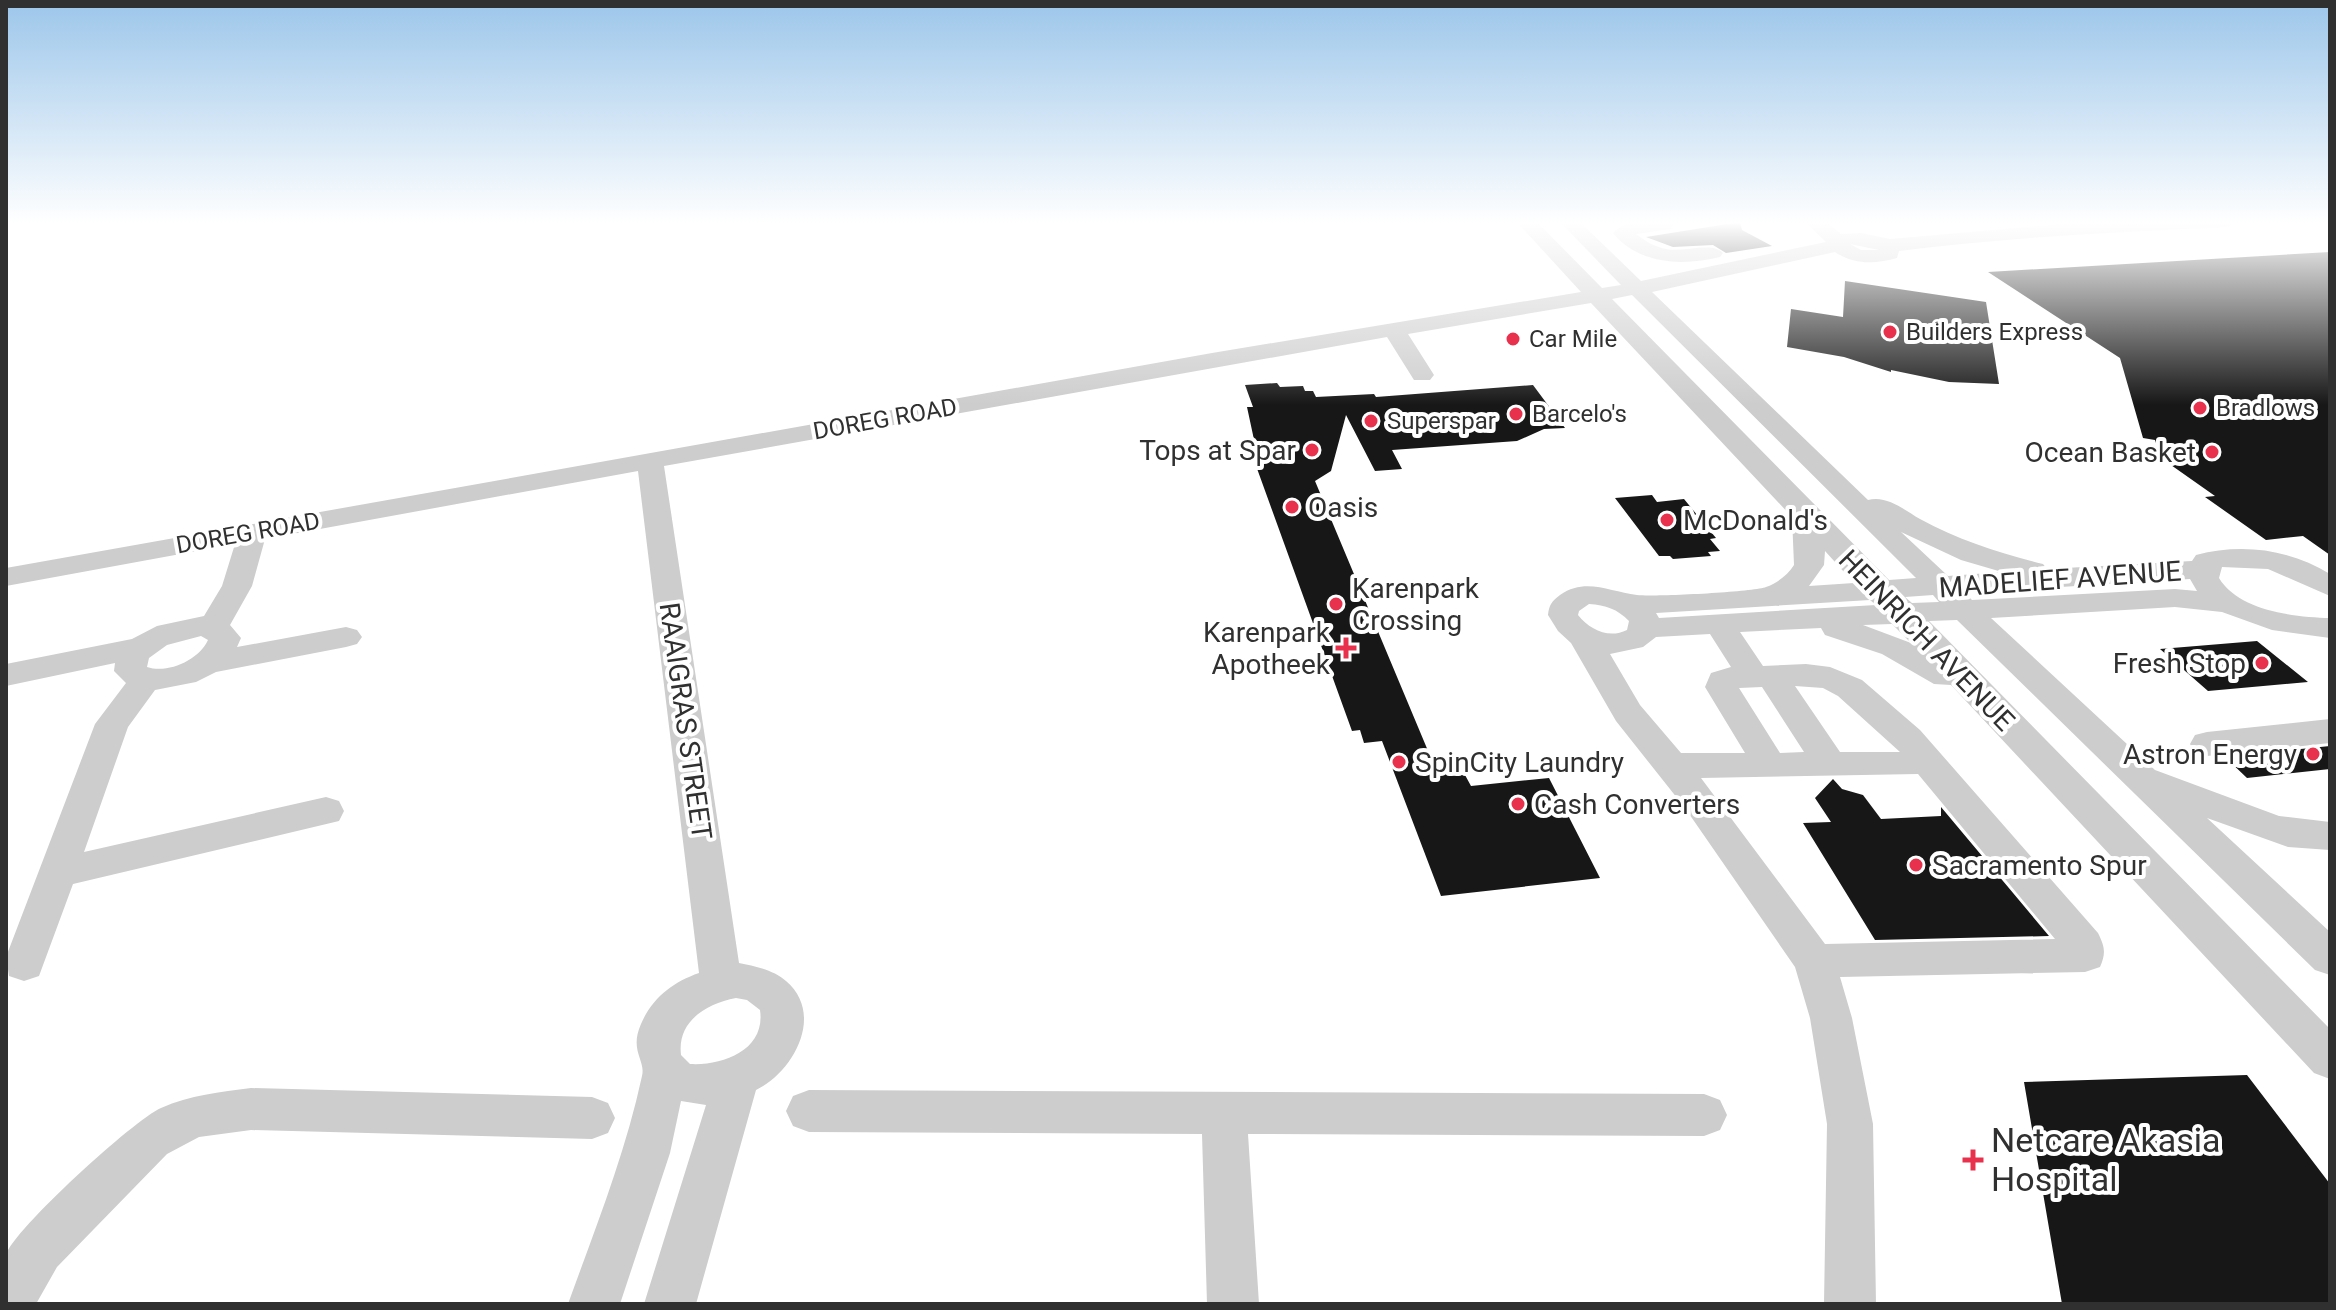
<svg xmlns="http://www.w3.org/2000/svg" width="2336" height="1310" viewBox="0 0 2336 1310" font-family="Roboto,sans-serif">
<rect width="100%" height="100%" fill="#fff"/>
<path fill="#171717" d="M1740,222l2,8 30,16 -46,7 -13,-8 -40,2 -27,-10z
M2330,252v303l-27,-19 -37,4 -61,-43 10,-1 -54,-38 -6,-18 -12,-2 -23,-80 -132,-86z
M1845,281l141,21 13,82 -50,-2 -58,-12v2l-47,-15 -57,-10 4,-38 52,8z
M1277,383l3,4 23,-1 2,5h8l3,6 58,-3 2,3 157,-12 32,43 -21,1 -27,12 -125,9 10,19 -27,2 -29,-56 -15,56 -16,10 116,277 28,6 12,22 78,-8 51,100 -159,18 -59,-155 -18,2 -4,-13 -8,1 -97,-268h4l-12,-56h6l-8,-22z
M1652,495l5,7 27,-3 32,39 -6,1 10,12 -12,1 3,4 -38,3 -3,-3h-11l-44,-58z
M2257,641l51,41 -100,9 -48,-42z
M2330,746v23l-83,9 -22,-21z
M1833,779l9,10 21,6 18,24 60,-3v-9l108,129 -174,4 -72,-117 28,-1 -16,-24z
M2247,1075l83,109v120h-268l-38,-222z"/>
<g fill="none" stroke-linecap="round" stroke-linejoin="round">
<path fill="#cdcdcd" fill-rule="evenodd" d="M1516,221h20l66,67 19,-3 -62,-64h20l62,60 185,-39 -22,-21h21l16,13 20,-1 29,6 209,-18h138l-9,6c-110,5 -220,10 -329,24l-2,7c-21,6 -43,7 -62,-6l-183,40 216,208c19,-5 36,10 52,19 40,22 80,34 123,45l4,5 145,-8 4,-6c46,-12 93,-6 134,19v22l-62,-27 -46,-2 -3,11c20,33 75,39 111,40v20l-58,-8 -50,-18 -47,-5 -184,11 164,152 124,46 51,6v28l-42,-3 -81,-29 123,114v43l-15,-5 -358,-350 -28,1 401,408v50l-16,-6 -363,-388 -17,-1 -52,-30 -57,-19 -4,-7 -81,4 23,34 43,-2 24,3 32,13 58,50 178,203c7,14 8,20 2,34l-15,5 -245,5 12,41 21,106 3,180h-52l3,-180 -17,-106 -15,-51 -110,-159 -69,-87 -45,-78 -13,-12 -10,-16c1,-10 4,-14 12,-20 26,-18 50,-3 77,0 16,2 117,-3 129,-8 11,-4 22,-12 28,-22l-2,-48 -201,-214 -183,31 26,41 -4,5h-16l-27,-43 -723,129 75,497c15,3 35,7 47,18 39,33 8,91 -30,109l-60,214h-52l62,-199 -25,-4 -11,52 -50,151h-52c27,-75 57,-149 74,-228 4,-16 -13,-25 -1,-52 11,-26 32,-42 58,-51l-61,-502 -373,68 -13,47 -22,39 11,13 -4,9 109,-20 11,3 5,7 -5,7 -11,3 -130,25 -20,10 -41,8 -27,37 -44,125 242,-55 13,4 5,10 -5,10 -266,63 -34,92 -15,5 -15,-5 -3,-19 89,-233 31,-41 -12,-12 1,-8 -109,23v-22l126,-25 25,-13 47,-10 18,-30 13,-42 -229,42v-18l1206,-215 369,-61zM1850,244l29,6h-18zM1632,295l284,283 -27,2 -277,-281zM1901,532l60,28 41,12 -54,4zM1825,551l29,32 -45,3 15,-21zM2190,579l7,12 -22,-2 -203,11 -7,-7zM1933,595l6,7 -27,1 -7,-6zM1870,600l6,5 -217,13 -3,-5zM1589,604c17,1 28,5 40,17l-2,9c-18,9 -37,0 -49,-15l1,-4zM1892,624l19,19 -48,-18zM1710,634l21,33 -20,6 -6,14 40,66h-64l-41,-48 -30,-51 33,-7 13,-10zM201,636l7,4c-9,20 -40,34 -61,27l2,-9 18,-13zM1795,686l28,2 15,8 62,56h-60zM1762,687l42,65 -24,1 -41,-65zM1918,774l137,165 -230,5 -124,-166zM736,998l11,2 13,10c6,40 -37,56 -70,54l-9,-9c-4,-33 24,-51 55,-57z
M1671,221l3,4 -3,4 -35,5c9,7 19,13 30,15 17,4 46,-8 57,4l-3,4c-36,9 -81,8 -107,-24 14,-15 39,-12 58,-12z
M2330,719v24l-123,13 -12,-3 -5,-9 5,-9 12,-3z
M251,1088l341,9 16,6 7,15 -7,15 -16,6 -341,-9 -52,7 -32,17 -110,113 -21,37h-30c0,-15 -4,-35 0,-49 7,-25 129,-136 155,-147 29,-13 59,-16 90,-20z
M809,1090l895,4 16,6 7,15 -7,15 -16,6 -456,-2 11,170h-52l-5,-170 -393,-2 -16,-6 -7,-15 7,-15z"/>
</g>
<linearGradient id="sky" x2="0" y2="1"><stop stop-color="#9cc6ea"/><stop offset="0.55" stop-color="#fff"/><stop offset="1" stop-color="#fff" stop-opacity="0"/></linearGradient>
<rect width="2336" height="405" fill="url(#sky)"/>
<g fill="#e8314c" stroke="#fff" stroke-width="3">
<circle cx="1890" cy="332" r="8"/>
<circle cx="1513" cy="339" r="8"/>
<circle cx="2200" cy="408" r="8"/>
<circle cx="1516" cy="414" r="8"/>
<circle cx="1371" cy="421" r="8"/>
<circle cx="1312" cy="450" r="8"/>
<circle cx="2212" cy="452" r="8"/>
<circle cx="1292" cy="507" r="8"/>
<circle cx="1667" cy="520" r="8"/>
<circle cx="1336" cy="604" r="8"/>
<path d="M1342 636h8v8h8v8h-8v8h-8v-8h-8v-8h8z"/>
<circle cx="2262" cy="663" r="8"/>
<circle cx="2313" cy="754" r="8"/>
<circle cx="1399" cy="762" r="8"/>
<circle cx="1518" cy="804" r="8"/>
<circle cx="1916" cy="865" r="8"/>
<path d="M1969 1148h8v8h8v8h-8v8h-8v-8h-8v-8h8z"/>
</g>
<g text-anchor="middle" stroke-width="8" stroke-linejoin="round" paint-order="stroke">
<g font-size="24" fill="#303030" stroke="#fff" text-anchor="start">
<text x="1906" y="340">Builders Express</text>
<text x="1529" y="347">Car Mile</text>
<text x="2216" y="416">Bradlows</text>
<text x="1532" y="422">Barcelo's</text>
<text x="1387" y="429">Superspar</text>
</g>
<g font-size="24" fill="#303030" stroke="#fff">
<text transform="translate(885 419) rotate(-10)" y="8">DOREG ROAD</text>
<text transform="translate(248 533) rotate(-10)" y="8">DOREG ROAD</text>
</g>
<g font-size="28" fill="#303030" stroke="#fff" text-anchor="start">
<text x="1296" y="460" text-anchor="end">Tops at Spar</text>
<text x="2196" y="462" text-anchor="end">Ocean Basket</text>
<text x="1308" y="517">Oasis</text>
<text x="1683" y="530">McDonald's</text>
<text x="1352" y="598">Karenpark<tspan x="1352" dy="32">Crossing</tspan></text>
<text x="1330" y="642" text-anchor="end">Karenpark<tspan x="1330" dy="32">Apotheek</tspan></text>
<text x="2246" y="673" text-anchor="end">Fresh Stop</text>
<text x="2297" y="764" text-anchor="end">Astron Energy</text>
<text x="1415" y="772">SpinCity Laundry</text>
<text x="1534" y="814">Cash Converters</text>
<text x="1932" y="875">Sacramento Spur</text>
</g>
<g font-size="28" fill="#303030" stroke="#fff">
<text transform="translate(2060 579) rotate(-4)" y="10">MADELIEF AVENUE</text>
<text transform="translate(1927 640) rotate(46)" y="10">HEINRICH AVENUE</text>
<text transform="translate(686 721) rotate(82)" y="10">RAAIGRAS STREET</text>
</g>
<g font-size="34" fill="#303030" stroke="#fff" text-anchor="start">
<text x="1991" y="1152">Netcare Akasia<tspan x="1991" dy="39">Hospital</tspan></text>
</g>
</g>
<rect width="2336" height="1310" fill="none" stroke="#303030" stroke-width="16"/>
</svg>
